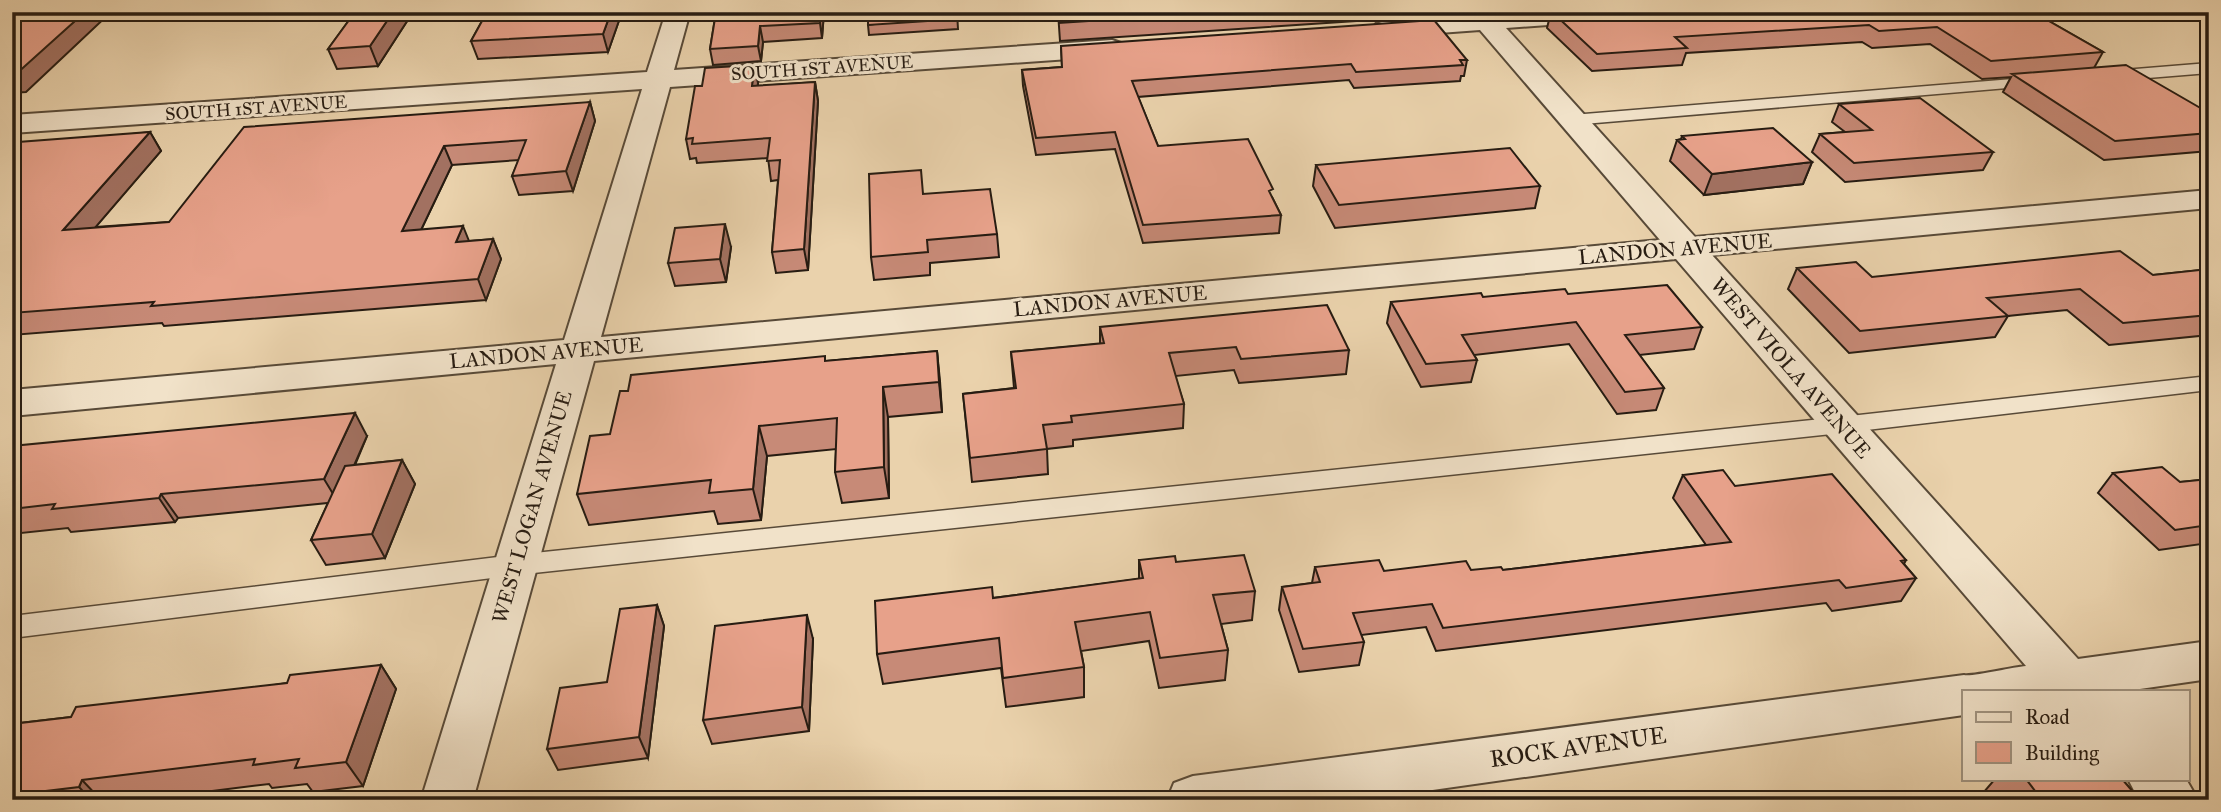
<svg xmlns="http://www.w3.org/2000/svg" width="2221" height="812" viewBox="0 0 2221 812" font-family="'IM FELL Great Primer',serif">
<rect width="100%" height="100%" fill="#ead2ac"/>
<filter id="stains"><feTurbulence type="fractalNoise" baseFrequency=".00286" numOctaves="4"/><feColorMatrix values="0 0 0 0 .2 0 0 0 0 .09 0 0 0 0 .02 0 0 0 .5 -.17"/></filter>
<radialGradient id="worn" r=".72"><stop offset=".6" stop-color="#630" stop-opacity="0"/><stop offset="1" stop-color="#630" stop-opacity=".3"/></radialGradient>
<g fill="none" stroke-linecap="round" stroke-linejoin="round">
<g stroke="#584a38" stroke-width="3">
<path id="service" d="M2209,63v10l-98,8 -8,-5 8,-5z
M2038,77l8,5 -2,3 -472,40 -8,-5 8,-5z
M2209,376v14l-368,43 -1326,142 -503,63v-22l503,-61 1326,-138z"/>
</g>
<g stroke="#584a38" stroke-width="4">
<path id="minor" d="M666,12h24l-16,58 438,-30 9,3 4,5 -4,5 -9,3 -442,31 -69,250 1059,-97 -180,-210 -95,7 -9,-3 -4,-5 4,-5 9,-3 83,-5 -2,-4h177l-3,5 -9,2 -125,9 189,209 514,-47v18l-497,47 366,404 131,-18v38l-83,12h-162v24l-602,85h-195l7,-17 19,-7 771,-101c8,2 49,-8 62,-9l-350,-407 -1082,102 -121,439h-52l135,-436 -544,52v-26l552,-50 78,-251 -630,44v-18l635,-43z
M2128,779h58l12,21h-59z"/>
</g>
<use href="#service" fill="#f1e2c9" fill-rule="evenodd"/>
<use href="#minor" fill="#f1e2c9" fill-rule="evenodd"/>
</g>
<path fill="#c78a77" stroke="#271c12" stroke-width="2" d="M355,12h58l-35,54 -41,3 -9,-20z
M487,12h135l-14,40 -130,7 -7,-18z
M716,12h108l-2,26 -59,4 -2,19 -48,4 -3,-16z
M957,12l1,17 -89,6 -1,-10z
M1058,12h358v5l-356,24z
M1551,12h482l70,40 -9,16 115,45v38l-105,9 -101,-68 8,-15 -29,2 -52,-35 -58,4 -10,-6 -176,11 -4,12 -90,6 -45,-43z
M1061,46l406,14 -3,16h-3l-1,5 -106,7 -5,-8 -211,17 20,49 114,51 9,18 -2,18 -136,10 -28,-94 -79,6 -13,-69 -1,-16 40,-3z
M815,82l3,19 -10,169 -32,3 -4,-21 6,-72 -7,1 -3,-23 -71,5 -1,-5 -6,1 -4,-20 72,-56v3z
M590,102l5,19 -22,70 -54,4 -7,-19 7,-16 -67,5 -31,65 48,11 24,-2 8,20 -15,41 -322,26 -2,-3 -150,12v-188l138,-15 11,19 -66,76 74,-5z
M1839,104l154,48 -10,18 -138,12 -33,-30 8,-18 25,-2 -13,-10z
M1682,136l130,26 -9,22 -99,11 -34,-34 7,-21 4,-1z
M1316,165l224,21 -5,22 -200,20 -22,-42z
M924,194l73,40 2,23 -69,6v12l-56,5 -3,-23z
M731,247l-5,35 -51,4 -7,-23z
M1797,268l75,9 281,-2 56,-6v66l-100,10 -42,-35 -59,6 -13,21 -146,16 -61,-64z
M1568,294l134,33 -8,22 -55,6 25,33 -8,22 -39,4 -48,-70 -95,11 3,5 -6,22 -50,5 -34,-64 4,-21z
M1100,327l249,23 -3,24 -107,9 -5,-13 -59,6 9,28 -1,24 -110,12v6l-26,3 1,25 -76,8 -9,-88 51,-6 -3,-36 89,-8z
M937,351l5,61 -54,5 1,81 -47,5 -7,-31 1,-23 -69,7 -6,64 -43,4 -4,-13 -125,14 -12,-31 33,-60 216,-73z
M367,436l-12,29 47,-5 13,24 -30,74 -59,7 -15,-25 17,-37 -150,15 -3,4 -104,10 -3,-4 -56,6v-88z
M2113,473l67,9 29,-3v64l-50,7 -61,-57z
M1683,475l52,11 171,74 -2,4 12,14 -15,23 -69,10 -6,-8 -390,48 -10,-24 -65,8 3,7 -5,23 -60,7 -20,-62 3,-23 30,-4 3,-16 69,4 119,-1 203,-25 -33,-47z
M1139,560l37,2 79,29 -3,29 -31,4 7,26 -3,30 -66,8 -10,-47 -68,10 3,16v30l-78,10 -5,-39 -118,16 -6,-30 116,-56 146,-19z
M657,605l7,21 -16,132 -90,12 -11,-21 60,-67z
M813,639l-4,92 -97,13 -9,-24z
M381,665l15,24 -33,97 -50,6 -6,-8 -35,4 -3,-4 -129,16h-128v-76l59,-7 216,-34z
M1995,779h127l18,21h-152l-5,-7z"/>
<path fill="#a27161" stroke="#271c12" stroke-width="2" d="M85,12h26l-85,80 -14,1v-18z
M393,12h20l-35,54 -8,-20z
M611,12h11l-14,40 -5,-18z
M820,12h4l-2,26 -2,-15z
M760,26l3,16 -2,19 -3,-15z
M754,65l4,18 -3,22 -3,-19z
M815,82l3,19 -10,169 -4,-21z
M590,102l5,19 -22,70 -7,-20z
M150,132l11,19 -85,99 -13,-20z
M444,146l8,19 -41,86 -9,-20z
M1812,162l-9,22 -99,11 8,-21z
M725,224l6,23 -5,35 -6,-23z
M463,226l8,20 -15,-4z
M493,239l8,20 -15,41 -8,-21z
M937,351l3,30 2,31 -3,-30z
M883,387l5,30 1,81 -5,-31z
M355,413l12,23 -29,66 -14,-23z
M759,426l8,30 -6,64 -8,-31z
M402,460l13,24 -30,74 -13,-24z
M161,494l17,24 -3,4 -16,-24z
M657,605l7,21 -16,132 -9,-21z
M807,615l6,24 -4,92 -7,-24z
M381,665l15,24 -33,97 -17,-24z
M82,780l19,20h-10l-12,-13z"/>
<path fill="#e7a18a" stroke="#271c12" stroke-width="2" d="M12,12h73l-70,63h-3z
M355,12h38l-23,34 -42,3z
M487,12h124l-8,22 -132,7z
M716,12h104v11l-60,3 -2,20 -48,3z
M868,12h89v7l-89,6z
M1059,12h169l-169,11z
M1552,12h481l70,40 -112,9 -54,-34 -58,4 -10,-6 -194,12 12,11 -90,6z
M1434,20l33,40h-7l3,5 -107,7 -5,-8 -219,17 26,65 90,-7 25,50 -4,2 12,24 -138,10 -28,-93 -79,6 -14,-68 40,-3 -1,-21z
M754,65l-2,21 63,-4 -11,167 -32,3 8,-92 -13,1 3,-23 -78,6 1,-6 -7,1 9,-53h7l3,-18z
M2126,65l83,48v20l-94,8 -103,-67z
M1920,98l73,54 -139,11 -34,-29 52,-4 -33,-26z
M590,102l-24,69 -54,5 14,-36 -82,6 -42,85 61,-5 -7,16 37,-3 -15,40 -327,27 3,-4 -142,11v-166l6,-5 132,-10 -87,98 106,-8 75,-95z
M1773,128l39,34 -100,12 -35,-34 8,-1 -3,-3z
M1510,148l30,38 -201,19 -23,-40z
M921,170l2,24 67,-5 7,45 -70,6 1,12 -57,5 -2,-83z
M725,224l-5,35 -52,4 7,-35z
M2120,251l33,24 56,-6v46l-86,8 -43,-34 -93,9 21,18 -148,15 -63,-63 59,-6 16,15z
M1667,285l35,42 -77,8 39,53 -39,4 -49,-70 -114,13 15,25 -51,4 -35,-62 90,-9 2,4 82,-8 3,5z
M1327,305l22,45 -108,9 -5,-12 -67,6 15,51 -113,12 1,6 -29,3 4,24 -77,9 -7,-64 53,-6 -5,-36 93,-9 -4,-16z
M937,351l2,31 -56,5 1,80 -49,5 2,-54 -78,8 -6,63 -44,4 2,-13 -134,14 13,-58 20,-2 10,-43h8l3,-16 194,-19v5z
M355,413l-31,66 -163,15 -2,4 -107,11 3,-5 -43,5v-63z
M402,460l-30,74 -61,6 34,-74z
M2162,467l18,15 29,-3v46l-34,5 -62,-57z
M1723,470l12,16 97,-12 74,86 -5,1 15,17 -70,10 -7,-8 -396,48 -11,-24 -79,9 11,29 -61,7 -21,-62 38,-5 -5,-15 64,-7 5,11 82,-10 5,9 30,-3 2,3 228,-28 -48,-67z
M1244,555l11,36 -42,4 15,55 -68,8 -10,-46 -75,10 9,45 -81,11 -4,-40 -122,16 -2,-53 117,-14 1,11 150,-20 -4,-18 36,-4 1,6z
M657,605l-18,132 -92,12 13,-61 47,-6 13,-73z
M807,615l-5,92 -99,13 12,-94z
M381,665l-35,97 -51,6 4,-9 -46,6 2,-6 -173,21 -3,7 -67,8v-71l59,-7 5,-10 211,-24 3,-8z
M2026,779h96l18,21h-98z"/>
<g text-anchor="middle" stroke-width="6" stroke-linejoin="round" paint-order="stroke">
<g font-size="18" fill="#271c12" stroke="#f1e2c9">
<text transform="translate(822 68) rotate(-4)" y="6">SOUTH 1ST AVENUE</text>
<text transform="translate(256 108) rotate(-4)" y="6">SOUTH 1ST AVENUE</text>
</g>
<g font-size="21" fill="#271c12" stroke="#f1e2c9">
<text transform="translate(1675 249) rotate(-5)" y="7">LANDON AVENUE</text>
<text transform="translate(1110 301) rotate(-5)" y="7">LANDON AVENUE</text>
<text transform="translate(546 353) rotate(-5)" y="7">LANDON AVENUE</text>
<text transform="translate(1791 368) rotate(49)" y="7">WEST VIOLA AVENUE</text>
<text transform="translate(532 507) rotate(-74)" y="7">WEST LOGAN AVENUE</text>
</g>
<g font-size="24" fill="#271c12" stroke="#f1e2c9">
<text transform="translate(1578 747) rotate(-8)" y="8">ROCK AVENUE</text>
</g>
</g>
<rect width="2221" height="812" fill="none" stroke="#ead2ac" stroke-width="42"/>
<rect x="14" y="14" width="2193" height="784" fill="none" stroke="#271c12" stroke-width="3.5"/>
<rect x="21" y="21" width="2179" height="770" fill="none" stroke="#271c12" stroke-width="2"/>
<rect x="1962" y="690" width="228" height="91" fill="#f1e2c9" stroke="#a09380" stroke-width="2"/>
<rect x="1976" y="712" width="35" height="10" fill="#f1e2c9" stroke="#a09380" stroke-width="2"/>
<text x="2025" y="724" font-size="21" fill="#271c12">Road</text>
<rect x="1976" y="742" width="35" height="21" fill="#e7a18a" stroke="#a09380" stroke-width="2"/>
<text x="2025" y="760" font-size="21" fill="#271c12">Building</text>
<rect width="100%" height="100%" filter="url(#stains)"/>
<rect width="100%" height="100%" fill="url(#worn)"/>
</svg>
